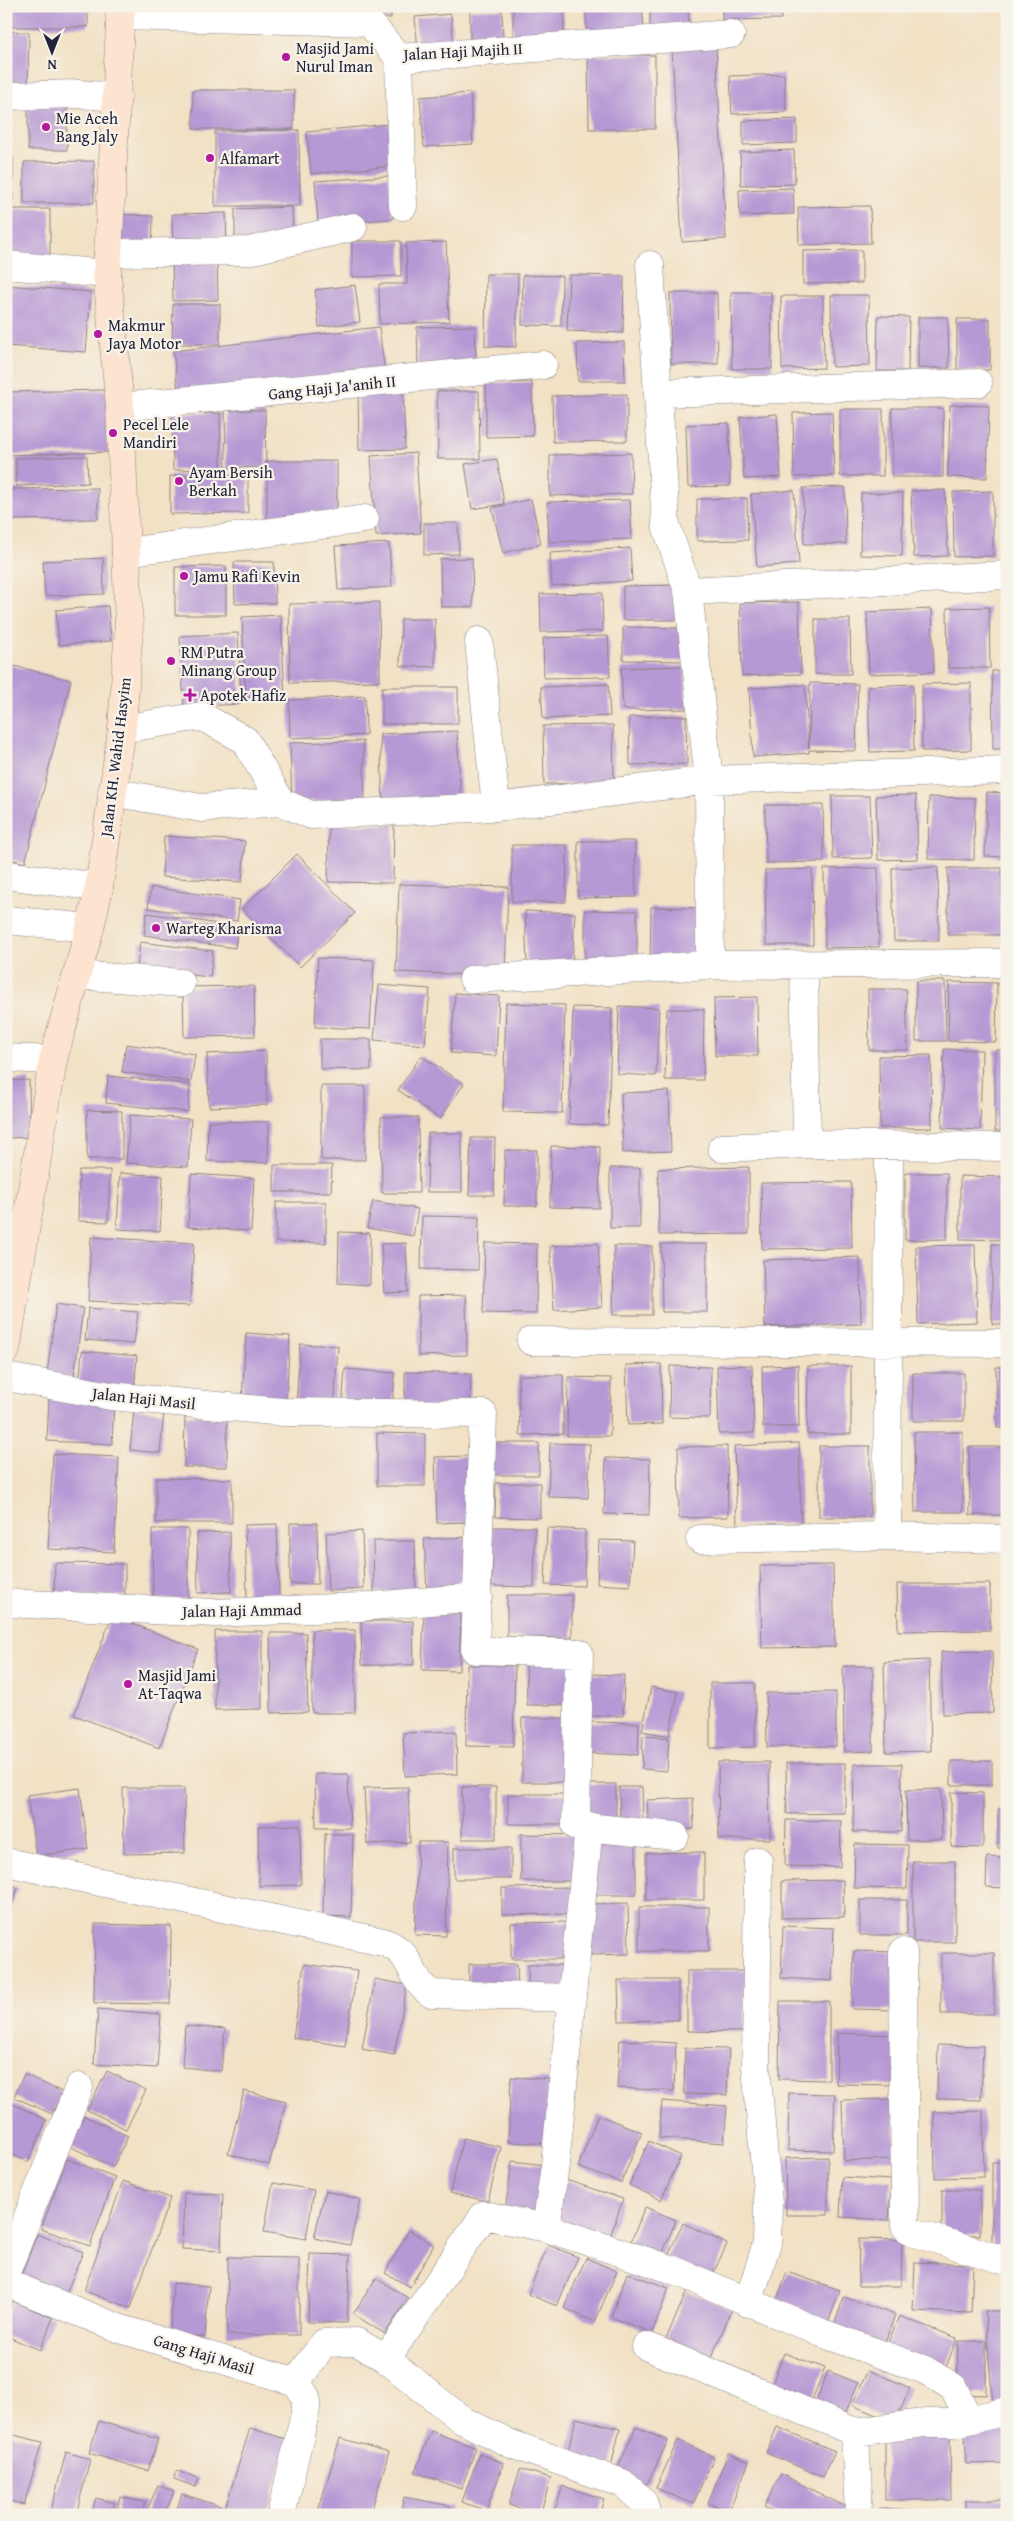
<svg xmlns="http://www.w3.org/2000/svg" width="1013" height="2521" viewBox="0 0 1013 2521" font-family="'Gentium Book Plus',serif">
<rect width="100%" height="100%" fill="#f7f3e8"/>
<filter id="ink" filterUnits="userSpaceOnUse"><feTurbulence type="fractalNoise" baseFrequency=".02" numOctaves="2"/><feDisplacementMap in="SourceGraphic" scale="10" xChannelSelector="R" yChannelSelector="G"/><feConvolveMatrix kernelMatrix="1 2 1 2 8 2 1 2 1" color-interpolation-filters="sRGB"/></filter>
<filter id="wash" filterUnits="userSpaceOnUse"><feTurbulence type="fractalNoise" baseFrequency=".0096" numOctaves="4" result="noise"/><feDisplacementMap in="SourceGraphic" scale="20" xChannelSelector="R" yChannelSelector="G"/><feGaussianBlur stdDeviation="1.12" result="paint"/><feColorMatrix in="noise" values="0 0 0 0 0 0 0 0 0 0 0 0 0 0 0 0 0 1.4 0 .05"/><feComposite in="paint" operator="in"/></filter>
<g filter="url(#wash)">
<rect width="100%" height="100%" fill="#f2e1c5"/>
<g id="blocks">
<path fill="#b698d4" d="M6,6h82v21h-82z
M360,6h31v12h-31z
M398,6h37v2h-37z
M585,6h57l2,23 -57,3z
M650,6h38l1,24 -39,2z
M722,6h59v13l-59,1z
M513,8h51v33h-51z
M502,9l1,32 -33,1v-32z
M451,14l3,34 -36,2 -3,-33z
M6,31l23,1 -1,55 -22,-1z
M716,45l10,194 -44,3 -10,-194z
M588,55h67v74h-66z
M784,74l2,38 -54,2 -2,-38z
M193,90h101v39h-101z
M470,93l3,51 -49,3 -4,-50z
M67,106v44h-39v-43z
M797,119v24l-54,2v-24z
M389,124l4,42 -82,8 -4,-42z
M299,130l1,76h-85v-75z
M794,150l1,34 -54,1 -1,-33z
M6,157h7v44h-7z
M94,161v42h-70v-41z
M389,176l4,43 -75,5 -3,-43z
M793,188l1,26 -54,2 -1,-26z
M870,206l1,37 -72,2 -1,-38z
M292,207l1,34 -58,1v-33z
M6,209h44v49h-44z
M226,213l1,36 -54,2 -1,-37z
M114,214l39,2 -1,33 -39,-2z
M352,241h49v35l-49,1z
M446,242l3,80 -69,2 -1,-40h28l-1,-41z
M862,250v33l-59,1v-33z
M217,256l1,44 -45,1 -1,-44z
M486,274h32l-2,73 -31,-1z
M523,275l39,1 -1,50 -39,-1z
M569,275l55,1 -1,57 -56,-2z
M6,285l85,7 -5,60 -80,-6z
M355,285l5,37 -41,5 -4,-37z
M731,292h40l1,77h-40z
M670,293h47l1,71h-47z
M831,295h38l1,71 -38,1z
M781,296h42l1,72 -42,1z
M173,304h47v40h-48z
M878,316l31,1 -1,54h-31z
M918,317h30l1,51h-31z
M957,319h33v51h-33z
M475,326l1,39 -58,1 -1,-39z
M379,327l6,47 -206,24 -6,-47z
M624,342l1,39h-47l-1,-38z
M532,382l1,54 -47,1v-54z
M403,388l2,61 -46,1 -1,-60z
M107,390l1,62 -102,3v-63z
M437,391h42l1,68h-42z
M627,394v47l-74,1 -1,-46z
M950,405l39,1 -2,72 -39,-1z
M892,408h51v69h-51z
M840,409h43v67h-43z
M225,410h40l1,57 -40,1z
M832,412l2,64 -40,1 -1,-64z
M220,413l1,56 -48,1 -1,-56z
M777,414l4,63 -37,2 -4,-62z
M729,423l1,63 -42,1 -2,-62z
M416,453l5,80 -45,3 -5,-80z
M631,453l1,41 -82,2v-41z
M87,456l1,27 -72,3v-28z
M497,459l7,45 -32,5 -7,-45z
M267,461h70v59l-70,1z
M248,475v38l-78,1v-38z
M845,487l1,57h-42l-1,-56z
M98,488v31l-87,1 -1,-31z
M794,490l5,74 -42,3 -6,-73z
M945,490l3,66 -34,1 -3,-66z
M993,491v65l-39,1 -1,-65z
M861,493h42l-1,63 -42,-1z
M747,498l1,42 -51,1v-42z
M531,499l10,45 -38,9 -11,-45z
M630,500l2,39 -83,3 -2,-40z
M424,523h34l1,31 -35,1z
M389,543l3,44 -54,3 -3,-44z
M630,548l2,33 -80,5 -2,-33z
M103,558l1,36 -59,2 -2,-35z
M472,558l1,49h-32l-1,-48z
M234,562h40l1,41 -40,1z
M226,566v49h-51v-48z
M679,585v35h-56v-34z
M602,593l1,38 -62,1 -1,-38z
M379,602l1,79 -90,2 -1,-79z
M799,602l2,72 -59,2 -2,-73z
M108,606l3,35 -52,4 -3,-35z
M989,607l1,61h-42l-1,-60z
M932,609l2,63 -65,2 -2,-62z
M281,615l4,84 -39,2 -4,-84z
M401,619h34v48l-35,-1z
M815,619h35l1,55h-36z
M623,627l61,1v33l-61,-1z
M238,633l3,71 -57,3 -4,-71z
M608,636l2,41 -66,1 -1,-40z
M6,664l65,16 -46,183 -19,-5z
M685,666l1,43 -63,1 -2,-42z
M992,671h15v78h-14z
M810,683l48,1 -2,67 -47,-1v3l-56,4 -4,-69 56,-3 4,63z
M971,683v67l-49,1v-67z
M608,684l2,32 -67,3 -2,-32z
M913,684l1,67 -44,1 -2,-66z
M382,687h76v37h-76z
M365,696l1,39 -76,3 -1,-38z
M686,716l1,48 -57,1 -1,-48z
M613,725l1,58 -70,1 -1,-58z
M457,731l4,68 -78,4 -3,-69z
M363,741l2,58 -73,3 -2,-59z
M987,792l20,1v64l-22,-1z
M916,795l2,64 -40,1 -2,-64z
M832,796h38l2,62 -39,1z
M929,797l46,1 -1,62 -46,-1z
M765,805h58l1,57 -58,1z
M329,824l65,1 -1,58 -65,-1z
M164,836l81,5 -3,41 -80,-5z
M578,841h57l1,56 -58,1z
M512,845h55l-1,57h-54z
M297,854l58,59 -55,54 -58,-58z
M938,867l1,74h-45l-2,-73z
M878,868l1,79 -54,1 -1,-79z
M948,868h54v67h-54z
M812,869l1,76h-47l-1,-75z
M399,884l109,3 -3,89 -109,-4z
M151,887l89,13 -3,21 -89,-13z
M651,907l49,1 -2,53h-48z
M585,910l52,1v56l-52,-1z
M525,911l50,2 -3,51 -45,2z
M147,913l91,14 -3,21 -91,-13z
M140,942l73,9 -3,26 -73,-8z
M318,958l56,2 -4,69 -55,-2z
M916,981h29l1,60h-30z
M949,982l48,1 -1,59 -48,-1z
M379,985l51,4 -5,56 -51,-5z
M254,986l1,50 -71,1 -1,-50z
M868,989h38l2,61h-39z
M455,993l44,3 -3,60 -45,-3z
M757,997l1,59h-43l-1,-58z
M506,1003l59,2 -3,108 -59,-1z
M619,1006l40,2 -3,68 -39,-2z
M573,1007l39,1 -4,117 -39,-1z
M667,1009h37l-1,71h-38z
M320,1039h51v31l-51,-1z
M126,1044l69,10 -4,28 -69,-10z
M944,1049l38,1 -2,80 -38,-2z
M995,1050h12v81h-12z
M266,1051l1,54 -58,2 -2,-53z
M931,1055l1,73h-52l-1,-72z
M421,1056l43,28 -24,35 -42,-29z
M108,1076l82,8 -2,28 -82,-9z
M29,1080l1,57 -24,1v-57z
M321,1086h44v74h-44z
M669,1091l2,60 -48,2 -2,-60z
M87,1110l35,1v48h-35z
M130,1115l61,4 -3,48 -62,-4z
M381,1117h37l1,76h-37z
M208,1121l61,1 -1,41 -61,-2z
M428,1133h34v59h-35z
M471,1138h24l-1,57h-25z
M551,1146l49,1 -1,61 -49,-1z
M505,1150h32v56h-33z
M274,1165h58l-1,27h-57z
M749,1167v67l-90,1 -1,-66z
M610,1168h30v60h-30z
M79,1170h31l-2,52 -30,-1z
M120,1173l43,3 -3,55 -43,-2z
M905,1173h42v66l-42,1z
M191,1174l63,4 -3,53 -63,-4z
M960,1176l46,1 -1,63 -45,-1z
M851,1182l1,66 -90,1 -1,-66z
M373,1201l45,8 -5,27 -46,-8z
M276,1202h50v41l-50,-1z
M422,1216l57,1 -1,53 -57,-1z
M339,1232l31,1v52l-32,-2z
M91,1237l103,6 -4,63 -102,-5z
M406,1243l2,49 -24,1 -3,-49z
M485,1243l52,1 -1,70 -53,-1z
M598,1243l4,64 -48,3 -4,-64z
M661,1244h46v68h-45z
M992,1244h15v80h-15z
M975,1245l2,77 -59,2 -2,-78z
M614,1246h38v69h-39z
M860,1257l1,67 -96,3 -2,-67z
M466,1295l1,60 -49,1v-60z
M56,1304l27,4 -9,70 -27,-4z
M88,1308l50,4 -4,32 -49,-4z
M246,1333l44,3 -4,66 -44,-3z
M300,1344l38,2 -4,64 -38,-3z
M82,1351l55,5 -3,34 -55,-5z
M661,1364l1,60 -34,1 -2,-60z
M752,1365l2,68 -35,1 -2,-68z
M798,1365l1,62h-36l-1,-61z
M670,1366l41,1 -1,51 -41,-1z
M808,1366h43v68h-44z
M996,1367h11v61h-10z
M345,1369l50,4 -3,38 -50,-3z
M405,1372l66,2 -1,34 -65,-2z
M913,1373h51v48h-51z
M518,1375h45v59l-43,1z
M568,1377l43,1 -1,58h-43z
M49,1398l65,3 -2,43 -65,-3z
M134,1409l30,3 -4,41 -30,-3z
M185,1415h42v52h-43z
M914,1432h49v80h-48z
M377,1433l48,1v52h-48z
M491,1443h48v32h-48z
M550,1443l40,1 -2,54 -40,-1z
M799,1443l2,80 -64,2 -3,-79z
M727,1446l1,71 -49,1 -1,-71z
M819,1446h51v71h-51z
M969,1447h36l1,68h-36z
M53,1454l66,3 -5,95 -66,-3z
M470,1456l1,66 -34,1 -2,-66z
M606,1458l44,1 -1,56 -45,-1z
M156,1478l76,1v44h-76z
M496,1483h44v35l-45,-1z
M290,1523h27l1,61h-28z
M277,1524l2,73 -32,1 -2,-73z
M493,1527h42l-1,60 -42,-1z
M547,1528l38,2 -1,56 -39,-1z
M152,1529h36v70h-35z
M362,1531l2,58 -36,2 -2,-58z
M230,1532l1,60 -33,1 -1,-60z
M469,1537l3,52 -45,2 -3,-52z
M599,1540l34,1 -3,45 -33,-2z
M373,1541h42l1,50 -42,1z
M55,1563l70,1v32l-71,-1z
M833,1565l2,82 -73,1 -2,-82z
M897,1584h93v46l-92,1z
M507,1595h65v43l-65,-1z
M424,1613l37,1 -2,57 -37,-1z
M112,1616l86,33 -39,99 -85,-33z
M361,1621h52l1,44h-52z
M312,1630h43v83h-43z
M215,1631h47v78l-47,1z
M270,1633h36l2,79 -37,1z
M992,1651l1,62 -50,1 -2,-62z
M526,1659h46v46h-45z
M929,1660l2,91 -45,1 -2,-90z
M467,1665h48l-2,82 -47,-1z
M843,1666h30v85l-29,1z
M586,1674l38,1 -1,41h-38z
M710,1683h45v64l-45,1z
M651,1687l27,5 -9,44 -27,-5z
M836,1692v54l-69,1 -1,-54z
M522,1718h46v64h-46z
M587,1722l52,1 -1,32 -52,-2z
M456,1731l1,43 -52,2 -2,-43z
M643,1736l26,2 -2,33 -25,-2z
M951,1761h41v24h-41z
M718,1762h51l1,77h-51z
M786,1763h59v50l-58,1z
M854,1764h48l-1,68h-48z
M315,1774h33l2,54h-34z
M582,1784h34v37h-34z
M408,1787l2,55 -43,2 -3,-56z
M462,1787h34v52h-34z
M619,1787h23l1,40h-23z
M80,1788l8,61 -52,7 -9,-61z
M123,1788h61l1,65 -61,1z
M941,1789l1,50 -35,1 -1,-50z
M951,1792l32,1v55l-32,-1z
M508,1794h61v30h-61z
M693,1798l1,31 -45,2 -2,-31z
M998,1809h9v39h-9z
M786,1820l55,1 -1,46 -55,-1z
M300,1825l1,60 -42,1 -1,-60z
M325,1834h28l-2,83 -28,-1z
M521,1834l56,1 -1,46h-55z
M418,1842h30l-2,94 -31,-1z
M596,1842h40v53h-40z
M855,1844l53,1 -1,44 -53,-1z
M454,1848h57v31h-57z
M704,1852v48h-58v-47z
M987,1857l20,1v30l-21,-1z
M913,1861h42v81h-42z
M843,1880l1,37 -62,1v-37z
M6,1884l12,4 -12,33z
M573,1887v27l-71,1v-27z
M860,1900h47v35h-47z
M628,1903l1,51 -38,1 -2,-51z
M639,1907h70v44h-70z
M570,1922l1,37h-60v-36z
M95,1924l76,2 -1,78 -76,-1z
M783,1926l51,2 -2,53 -51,-3z
M854,1951l43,1 -2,58 -43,-1z
M941,1953h53v61h-53z
M304,1964l53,7 -12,75 -52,-8z
M469,1964h48l1,29h-49z
M528,1965h39v28h-39z
M687,1971h58l-1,61 -57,-1z
M375,1979l32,6 -13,70 -32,-6z
M618,1980h60v40l-59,1z
M780,2001h49v79l-50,-1z
M98,2009l63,5 -4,54 -63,-4z
M185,2026l40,3 -4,42 -39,-4z
M837,2033l62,2 -1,50 -62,-1z
M620,2040l56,3 -2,48 -57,-3z
M938,2045l45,1 -2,54 -44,-1z
M685,2048l44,1 -2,46 -43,-1z
M107,2071l39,19 -20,39 -39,-19z
M24,2074l38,18 -10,22 -38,-17z
M511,2077l38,2 -2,65 -39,-2z
M244,2091l42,10 -17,64 -41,-11z
M789,2093l46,1 -2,57 -45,-1z
M894,2099l2,60 -52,2 -2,-61z
M6,2101l41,19 -19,42 -22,-10z
M662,2101l65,5 -3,37 -65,-5z
M983,2111l1,66 -49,1 -1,-66z
M598,2115l44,17 -21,51 -43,-16z
M84,2116l44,20 -15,31 -44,-21z
M463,2138l38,9 -13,54 -38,-8z
M649,2141l32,15 -20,44 -32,-15z
M828,2157v58h-42l-1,-57z
M67,2159l48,18 -25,69 -49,-17z
M512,2161l34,4 -6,50 -35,-4z
M992,2162h15v88l-15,1z
M842,2177l49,3 -2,40 -49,-3z
M566,2180l57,19 -13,38 -57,-18z
M123,2181l47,17 -39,110 -47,-17z
M273,2183l41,7 -8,49 -42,-7z
M942,2190h38v45h-38z
M325,2191l35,8 -10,46 -36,-7z
M184,2193l39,1 -2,57 -39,-2z
M645,2207l31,13 -15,37 -31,-13z
M683,2223l44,21 -16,34 -44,-21z
M409,2230l25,15 -24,42 -25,-14z
M37,2234l46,18 -18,44 -45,-18z
M859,2239l43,1 -1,46h-43z
M548,2245l30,12 -21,49 -29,-12z
M310,2254l40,1 -3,68 -39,-1z
M228,2257l71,1v77h-72z
M586,2258l31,13 -22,51 -31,-14z
M915,2262l58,2 -2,49 -58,-2z
M787,2272l53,18 -14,39 -53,-19z
M627,2273l42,15 -17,45 -41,-16z
M376,2278l32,20 -23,36 -32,-20z
M173,2283l36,3 -4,51 -35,-2z
M687,2291l45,19 -21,48 -45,-19z
M844,2297l51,18 -12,33 -51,-17z
M13,2301l40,17 -13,32 -34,-14v-19z
M1007,2310v95l-14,1 -8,-94z
M899,2316l58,22 -12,32 -59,-22z
M958,2341h28v54l-29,-1z
M784,2353l41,15 -16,39 -40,-15z
M868,2370l42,18 -15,35 -43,-18z
M828,2371l30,12 -15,37 -30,-11z
M576,2418l44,11 -11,45 -44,-11z
M99,2421l59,18 -10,32 -59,-18z
M1007,2426v37l-41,1 -1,-37z
M636,2427l32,14 -21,43 -30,-14z
M777,2427l58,24 -12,26 -57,-24z
M250,2428l39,12 -23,75h-43z
M431,2431l45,17 -15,41 -46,-17z
M885,2432h65l1,68h-66z
M10,2434l32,8 -18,63 -18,-5v-52z
M340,2438l49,14 -19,63h-53z
M678,2440l36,17 -21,47 -37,-16z
M66,2452l24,7 -14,56h-26z
M728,2453l21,9 -20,49 -21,-8z
M479,2454l25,9 -18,48 -24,-9z
M520,2469l31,9 -11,37 -31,-10z
M177,2471l22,7 -3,9 -22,-8z
M781,2474l69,35 -3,6h-68l-15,-8z
M158,2485l16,7 -10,23h-19z
M563,2486l41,13 -5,16h-46z
M182,2494l41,13 -3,8 -45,-1z
M120,2497l25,5 -3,13h-26z
M404,2497l47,9 -2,9h-49z
M96,2498l19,5 -3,12h-21z
M966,2500h41v15h-41z
M879,2509l76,4v2h-76z"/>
</g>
</g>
<g filter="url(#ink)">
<use href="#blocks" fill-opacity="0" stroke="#8a8280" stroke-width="1"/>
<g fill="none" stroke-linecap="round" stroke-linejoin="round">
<g stroke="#8a8280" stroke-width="29">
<path id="street" d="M120,16l249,6 30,36 332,-24
M399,58l4,148
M6,96l73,-2 38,3
M108,253l141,-2 104,-24
M6,265l101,9
M650,265l16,260 22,66 21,189 1,185
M659,393l319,-10
M120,407l423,-42
M126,552l239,-33
M688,591l319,-16
M479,641l17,166
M122,729l79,-13 44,24 36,62
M112,792l89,16 80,-6 30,13 185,-8 213,-27 298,-10
M6,875l93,12
M6,920l84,8
M804,965l3,179
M77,975l104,8
M473,979l237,-14 297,-2
M6,1058l47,2
M722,1148l85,-4 200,3
M531,1341l476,2
M6,1377l105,19 172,16 200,2 -8,236 104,3 -3,173 99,10
M887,1536l2,-390
M700,1539l187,-3 120,3
M6,1603l209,10 145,-6 118,-10
M6,1862l377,80c33,11 23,36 49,52l140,4
M903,1952l2,274 4,5 98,30
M546,2228l9,-63 34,-339
M6,2272l73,-185
M6,2283l115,46 175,53
M748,2303l19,-60 1,-40 -12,-137 2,-205
M646,2346l209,86 69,-9h32l51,-12
M386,2359l76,61 49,24 111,39 21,18 4,14
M296,2382l28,-39 33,-1 29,17 98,-144 62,13 125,41 151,64 103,37 28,17 16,33
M855,2432l4,83
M281,2515l25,-106v-12l-10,-15"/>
</g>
<g stroke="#8a8280" stroke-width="29">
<path id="secondary" d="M6,1350l47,-290 37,-132 9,-41 23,-158 7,-103 -9,-219 -13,-133 14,-268"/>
</g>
<use href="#street" stroke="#fff" stroke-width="28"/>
<use href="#secondary" stroke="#fde4d1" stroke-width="28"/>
</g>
</g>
<g fill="#b5179e" stroke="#f7f3e8" stroke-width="2">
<circle cx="286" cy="57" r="5"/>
<circle cx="46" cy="127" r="5"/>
<circle cx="210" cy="158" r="5"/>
<circle cx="98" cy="334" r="5"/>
<circle cx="113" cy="433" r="5"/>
<circle cx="179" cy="481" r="5"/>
<circle cx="184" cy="576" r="5"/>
<circle cx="171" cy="661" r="5"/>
<path d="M187.5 687.5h5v5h5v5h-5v5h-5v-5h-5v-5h5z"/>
<circle cx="156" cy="928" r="5"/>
<circle cx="128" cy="1684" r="5"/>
</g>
<g text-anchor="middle" stroke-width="4.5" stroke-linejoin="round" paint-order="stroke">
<g font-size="16" fill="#22223b" stroke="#f7f3e8" text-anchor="start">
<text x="296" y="54">Masjid Jami<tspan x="296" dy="18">Nurul Iman</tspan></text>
<text x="56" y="124">Mie Aceh<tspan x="56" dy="18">Bang Jaly</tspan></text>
<text x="220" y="164">Alfamart</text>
<text x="108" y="331">Makmur<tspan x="108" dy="18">Jaya Motor</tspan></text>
<text x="123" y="430">Pecel Lele<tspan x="123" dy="18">Mandiri</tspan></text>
<text x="189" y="478">Ayam Bersih<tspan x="189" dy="18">Berkah</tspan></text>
<text x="194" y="582">Jamu Rafi Kevin</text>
<text x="181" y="658">RM Putra<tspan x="181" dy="18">Minang Group</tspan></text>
<text x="200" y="701">Apotek Hafiz</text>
<text x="166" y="934">Warteg Kharisma</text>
<text x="138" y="1681">Masjid Jami<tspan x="138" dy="18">At-Taqwa</tspan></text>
</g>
<g font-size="16" fill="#22223b" stroke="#f7f3e8">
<text transform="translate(463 51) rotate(-3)" y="6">Jalan Haji Majih II</text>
<text transform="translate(332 387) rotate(-6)" y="6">Gang Haji Ja'anih II</text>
<text transform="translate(115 757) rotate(-83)" y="6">Jalan KH. Wahid Hasyim</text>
<text transform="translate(144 1398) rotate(6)" y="6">Jalan Haji Masil</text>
<text transform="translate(242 1610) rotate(-1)" y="6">Jalan Haji Ammad</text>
<text transform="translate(204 2354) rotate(17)" y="6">Gang Haji Masil</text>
</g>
</g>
<rect width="1013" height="2521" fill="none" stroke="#f7f3e8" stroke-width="25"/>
<g transform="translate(52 52) rotate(180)" stroke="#f7f3e8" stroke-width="4" paint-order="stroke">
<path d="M0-4L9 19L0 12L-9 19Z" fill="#22223b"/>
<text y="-8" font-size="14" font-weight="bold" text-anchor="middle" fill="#22223b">N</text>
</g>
</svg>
